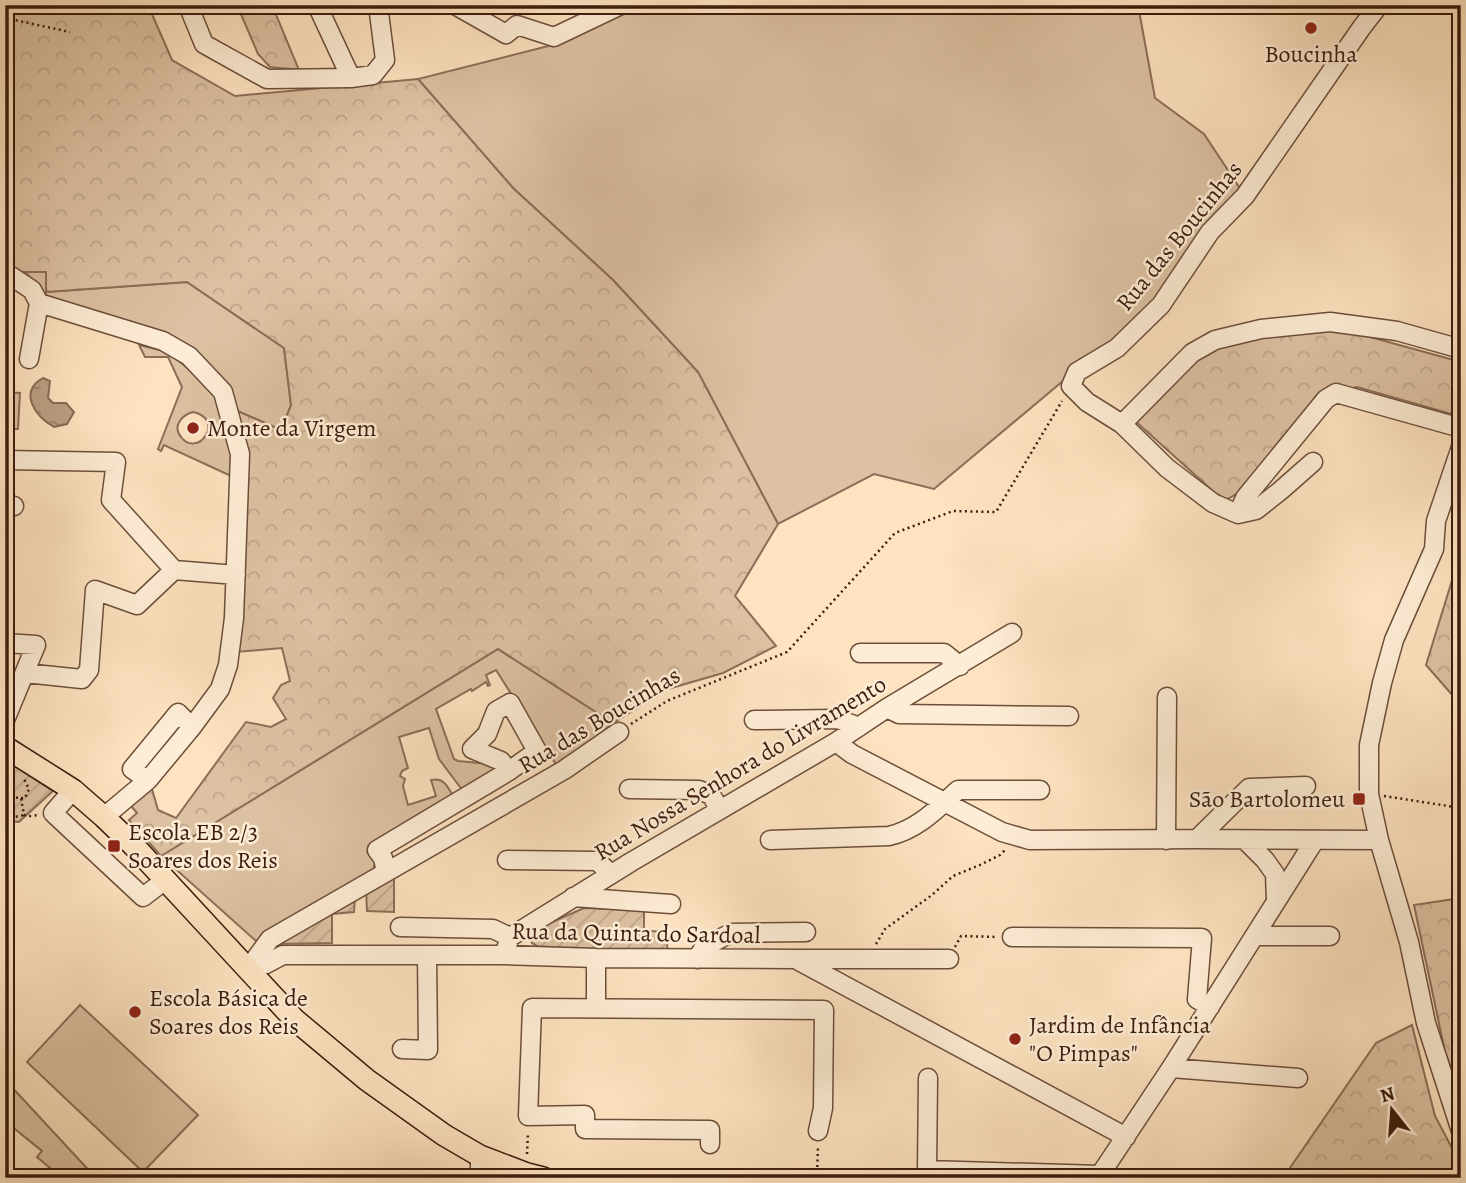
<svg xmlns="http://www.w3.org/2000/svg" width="1466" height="1183" viewBox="0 0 1466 1183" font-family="Alegreya,serif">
<defs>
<pattern id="forest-crowns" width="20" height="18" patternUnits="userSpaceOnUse" patternTransform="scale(1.75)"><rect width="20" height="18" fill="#dcc1a2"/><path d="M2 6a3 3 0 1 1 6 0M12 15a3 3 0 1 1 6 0" fill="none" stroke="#bea58a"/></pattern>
<pattern id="garden-furrows" width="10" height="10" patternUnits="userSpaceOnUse" patternTransform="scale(1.75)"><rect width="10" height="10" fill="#dcc1a2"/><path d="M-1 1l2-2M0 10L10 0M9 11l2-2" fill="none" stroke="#bea58a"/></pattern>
<pattern id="water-ripples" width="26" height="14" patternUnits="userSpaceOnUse" patternTransform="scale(1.75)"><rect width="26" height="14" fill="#bb9f83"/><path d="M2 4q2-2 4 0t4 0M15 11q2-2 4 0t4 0" fill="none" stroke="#99816a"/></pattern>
</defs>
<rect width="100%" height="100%" fill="#fde3c0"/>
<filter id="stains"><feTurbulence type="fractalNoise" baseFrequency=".00286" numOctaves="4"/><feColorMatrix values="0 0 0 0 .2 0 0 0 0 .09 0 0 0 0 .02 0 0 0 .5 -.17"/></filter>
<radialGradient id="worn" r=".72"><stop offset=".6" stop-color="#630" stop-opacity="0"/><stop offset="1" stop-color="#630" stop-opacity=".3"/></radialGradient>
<path fill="#dcc1a2" stroke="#8c6e58" stroke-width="2" fill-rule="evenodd" d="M642,5h496l17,93 49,36 41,62 -84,109 -84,61 -14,15 -129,108 -60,-15 -96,50 -80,-152 -85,-92 -100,-92 -95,-109 142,-36z
M24,271l22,1 1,20 140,-10 97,66 7,57 -10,25 -48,-21 -44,-57 -134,-48z
M139,345l25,6 7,3 29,25 15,16 19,50 -3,31 -67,-31 -3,6 -3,-2 24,-62 -14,-30h-23zM193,412c33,7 5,47 -12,25 -9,-11 1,-22 12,-25z
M5,392l15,1 -2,36h-13z
M498,649l115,74 -44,36 -12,7 -61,-96 -10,5 4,10 -2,1 -2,-4 -14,9 -1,-2 -35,20 18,50 4,2 32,3 4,3 -1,4 -30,20 -24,-32 -10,-31 -30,9 9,31 -6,3 -2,5 5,3 -2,7 5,19 28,-9 -5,-16c13,-3 17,7 22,16l-83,51 -3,5 8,11 -2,8 -117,70 -95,-85z
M80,1005l118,110 -55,57 -116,-110z
M8,1083l88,95h-34l-25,-21 5,-6 -37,-30v-33z"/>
<path fill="url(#forest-crowns)" stroke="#8c6e58" stroke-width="2" d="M5,5h143l24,55 63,36 183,-17 95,109 100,92 85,92 80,152 -43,72 41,50 -53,27 -55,16 -55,34 -115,-74 -337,207 -32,-36 8,-7 -6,-7 19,-24 8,28 18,8 70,-96 25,5 15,-8 -13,-21 8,-13 9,-4 -8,-33 -46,4 -3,-243 48,21 10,-25 -7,-57 -97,-66 -141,10v-20h-41z
M237,5h35l27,65 -29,-3 -12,-13z
M1341,329l109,30 11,1v54l-13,-1 -91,-26 -40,8 -70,93 -23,13 -90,-81 65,-64 17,-10 56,-11z
M1461,551v154l-35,-40z
M1461,898v196l-16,-42 -31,-147z
M1412,1025l23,91 26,49v13h-178l93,-135z"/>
<path fill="url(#garden-furrows)" stroke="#8c6e58" stroke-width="2" d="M5,760l48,31 -34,31 -9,-1z
M394,873v39l-27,-1 -1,-22z
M355,896l-1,16 -22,2v29l-59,1z
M584,908l60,2v18l7,3 17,1 -1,19 -126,-3 -9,-5 -1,-7 5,-7z"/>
<path fill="url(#water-ripples)" stroke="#886b54" stroke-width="2" d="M43,378l7,3 -2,17 5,5h13l8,9 -7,12 -13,3c-19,-11 -36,-35 -11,-49z"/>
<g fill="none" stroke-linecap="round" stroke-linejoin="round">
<g stroke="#6c4e3a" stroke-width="21">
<path id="minor" d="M188,5l16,39 63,35 84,-1 22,-3 12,-15 -7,-55
M317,5l34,73
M455,5l51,29 11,-9 37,12 67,-32
M5,276h6l21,14 7,13
M29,359l10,-56 124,38 26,15 34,36 17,62 -6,164 -6,47 -8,24 -28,38 -44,53 -16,-11 46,-56 14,14
M1122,424l70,-71 23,-13 46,-11 69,-7 67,9 64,18
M1461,447l-25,74 -2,28 -40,91 -12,43 -13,62v49l10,46 30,102 17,81 35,108
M5,460l111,2 -5,38 63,70 -37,35 -42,-15 -6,80 -7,9 -57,-6
M1313,462l-33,29 -24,19 -18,4 -25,-11 -46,-35 -45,-44 -35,-22 -16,-16 6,-14 40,-24 44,-43 49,-73 35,-36 117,-169 17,-22
M5,505l9,1
M1238,514l7,-16 81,-99 10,-6 125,35
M174,570l62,5
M5,643l31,2 -31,75
M860,653h84l16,13
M887,708l12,6 170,2
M754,720l84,-1 21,8
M836,742l16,12 150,78 28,8 167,-1 182,1
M629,789l70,1 12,5 9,15
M73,790l-20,23 90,84 21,-16
M104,817l44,-37
M1197,839l52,-51 57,-2
M770,840l119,-4c28,-6 48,-27 69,-46h82
M1166,840l1,-143
M1245,840l20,20 10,14 1,26
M507,860l90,1 14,13
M386,872l-3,-14 -6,-8 132,-79 28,-20 -27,-48 -14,8 -9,23 -15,15 29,12 8,10
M573,897l98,7
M400,927l93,2 17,8
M1255,936h75
M1012,937l190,1 -5,61 13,8
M504,955l6,-18 121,-75 205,-120 51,-34 125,-75
M596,958v50
M697,959l7,-12 27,-14 75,-1
M799,961l327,176
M248,969l18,-5 17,-9h221l92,3 200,1h153
M248,969l22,-30 294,-169 55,-38
M402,1049l26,1 -1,-95
M1171,1068l127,10
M928,1078l-1,92 173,5
M710,1144v-14l-125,-1v-14l-57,1 4,-108 292,2 -1,98 -5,23
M480,1156v22
M1098,1178l73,-110 144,-228"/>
</g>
<g stroke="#3c1c0e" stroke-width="24">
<path id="major" d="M5,747l68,43 31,27 30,29 160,173 73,61 77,55 36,21 47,18 16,4"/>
</g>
<path stroke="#3c1c0e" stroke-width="2.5" stroke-dasharray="2 3.5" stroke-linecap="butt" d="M5,18l65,14
M631,724l36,-23 120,-49 108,-119 58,-22 43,1 66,-111
M1384,796l77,12
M5,797l16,1 3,17 6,1 10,-1
M21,798h4l4,-9 -5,-10
M5,819l19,-4
M876,944l9,-15 47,-34 21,-19 27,-11 20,-10 6,-6
M955,947l6,-11 37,1
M527,1154l1,-21
M817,1178l1,-33"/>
<use href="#minor" stroke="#feedd6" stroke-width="18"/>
<use href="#major" stroke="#fde3c0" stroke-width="21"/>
</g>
<g fill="#8f2418" stroke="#feedd6" stroke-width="2.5">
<circle cx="1311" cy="28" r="7"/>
<circle cx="193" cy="428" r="7"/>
<rect x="1352" y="792" width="14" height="14" rx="3.5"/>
<rect x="107" y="839" width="14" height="14" rx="3.5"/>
<circle cx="135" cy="1012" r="7"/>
<circle cx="1015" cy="1039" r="7"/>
</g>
<g text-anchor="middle" stroke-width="5" stroke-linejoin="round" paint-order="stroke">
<g font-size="24" fill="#3c1c0e" stroke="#feedd6" text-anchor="start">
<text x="1311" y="62" text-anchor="middle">Boucinha</text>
<text x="207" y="436">Monte da Virgem</text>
<text x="1345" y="807" text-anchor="end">São Bartolomeu</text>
<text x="128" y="840">Escola EB 2/3<tspan x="128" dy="28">Soares dos Reis</tspan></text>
<text x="149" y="1006">Escola Básica de<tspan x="149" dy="28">Soares dos Reis</tspan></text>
<text x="1029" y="1033">Jardim de Infância<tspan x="1029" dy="28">"O Pimpas"</tspan></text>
</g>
<g font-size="24" fill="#3c1c0e" stroke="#feedd6">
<text transform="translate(1179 236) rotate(-51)" y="8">Rua das Boucinhas</text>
<text transform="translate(599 720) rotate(-31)" y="8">Rua das Boucinhas</text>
<text transform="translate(740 768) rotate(-31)" y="8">Rua Nossa Senhora do Livramento</text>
<text transform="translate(636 933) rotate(1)" y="8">Rua da Quinta do Sardoal</text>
</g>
</g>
<rect width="1466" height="1183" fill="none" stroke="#fde3c0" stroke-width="28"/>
<rect x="7" y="7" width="1452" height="1169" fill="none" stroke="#3c1c0e" stroke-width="3.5"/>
<rect x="14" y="14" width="1438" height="1155" fill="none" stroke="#3c1c0e" stroke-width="2"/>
<g transform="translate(1392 1110) rotate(343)" stroke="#feedd6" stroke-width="5" paint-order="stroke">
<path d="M0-5L12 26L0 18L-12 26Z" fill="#3c1c0e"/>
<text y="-10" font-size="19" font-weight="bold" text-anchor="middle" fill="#3c1c0e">N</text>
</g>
<rect width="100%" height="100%" filter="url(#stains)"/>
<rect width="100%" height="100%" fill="url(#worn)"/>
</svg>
